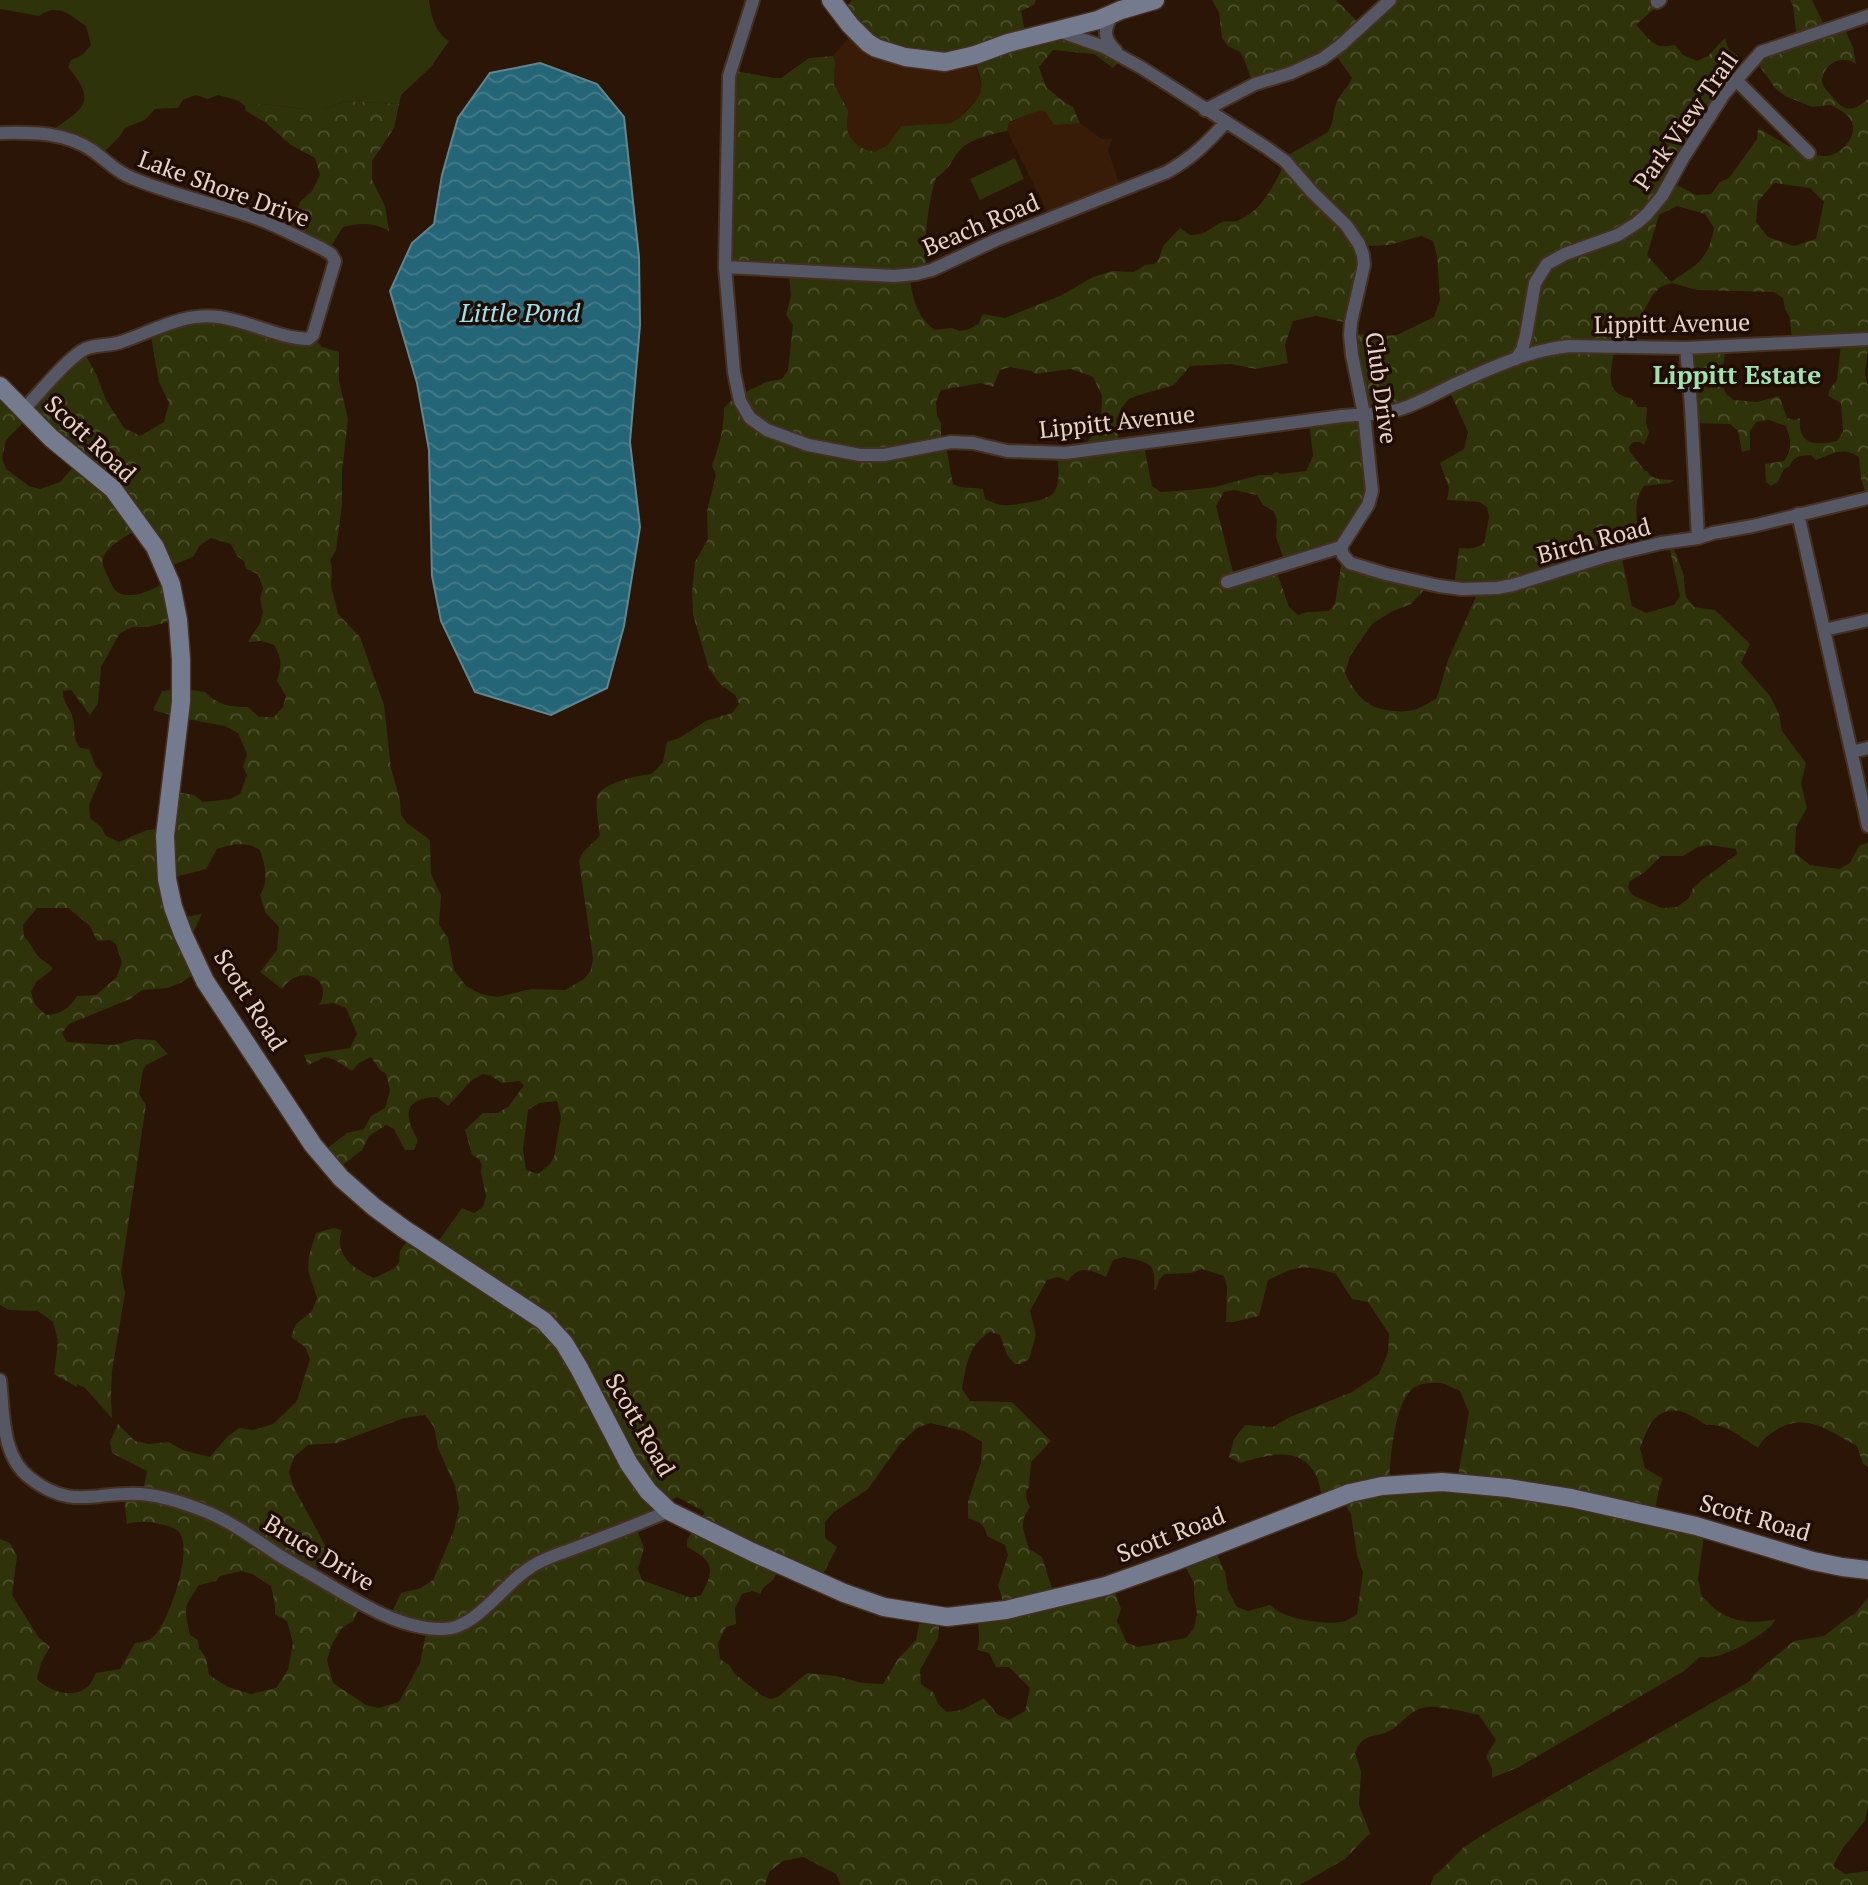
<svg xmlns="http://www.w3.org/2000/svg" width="1868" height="1885" viewBox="0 0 1868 1885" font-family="'PT Serif',serif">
<defs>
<pattern id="forest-crowns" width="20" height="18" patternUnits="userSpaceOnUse" patternTransform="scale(1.75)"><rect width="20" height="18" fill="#2e330a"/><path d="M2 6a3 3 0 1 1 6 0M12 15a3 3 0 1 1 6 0" fill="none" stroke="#4c502c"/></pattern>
<pattern id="water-waves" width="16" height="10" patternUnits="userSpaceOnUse" patternTransform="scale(1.75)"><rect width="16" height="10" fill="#246677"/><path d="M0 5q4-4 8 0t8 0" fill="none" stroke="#447b89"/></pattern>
</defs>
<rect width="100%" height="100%" fill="#2b1506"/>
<path fill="#381c07" d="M856,29l118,31 8,28 -4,9 -20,23 -7,3 -50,3 -13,19 -14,7 -15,-5 -9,-9 -3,-8 1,-20 -14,-25 1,-23 -2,-6z
M1040,109l40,14 22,16 11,-1 -5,12 13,39 -72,26 -42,-84 2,-8z"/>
<path fill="#2e330a" d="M0,0h429c2,15 6,32 20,41l-18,26 -30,28 -2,9 -54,-3 -20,8h-22l-41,-5 -17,2 -6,-5 -21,-6 -10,4 -12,-4 -13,5 -5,8 -23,1 -10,11 -20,8 -5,8 -19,19 -43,-18 -4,-8c32,-22 42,-28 14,-62l3,-7 11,-5 9,-10 -5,-19c-16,-11 -28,-24 -47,-10l-39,-7z
M1015,158l9,21 -44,21 -10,-21z"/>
<path fill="url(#forest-crowns)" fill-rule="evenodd" d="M852,0h184l-2,5 -13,6 4,21 31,2 33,6 30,22 -6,6 -19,-14 -41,-4 -14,17 7,20 18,15 9,5 7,16 -26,2 -8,-13 -6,-2 -31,12 -2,9c-12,2 -37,8 -46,18 -11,12 -9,18 -25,29 -8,23 -13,67 -9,91l-18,7c4,21 7,41 26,54l17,-2 8,3 9,-2 9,-5 5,-10 22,4 57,-23 31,-18 20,-6 21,1 11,-7 10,-1 4,-5 4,-13 17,-18 10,7c16,0 17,-5 30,-12 6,-3 11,-1 17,-2 26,-10 37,-37 49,-60l-1,-4 43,-25c7,-10 4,-25 11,-34 5,-9 8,-9 13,-20l-17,-24 -82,30 -9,-25 -4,-7 -12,-6 -6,-8 -3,-25 -7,-13h124l25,25 32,-25h271l-28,25c15,15 17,25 39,20l8,10 14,6 11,-5 17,-18 3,10 20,17 -77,117 25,13 15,-1 9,-12 9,-4 28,-39 1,-11c20,12 42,27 66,28 17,1 38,-23 25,-39 -4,-5 -13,-9 -18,-12l-18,2 -28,-11 -10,-8 -19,-27 41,-22 -4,-33 -3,-6h22l14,29 19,1 8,17 3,17c-4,-2 -7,-4 -11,-4 -11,-2 -23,10 -23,21 0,5 5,10 9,14 13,17 20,18 37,4v248l-3,26 3,14v114l-7,-23 -2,-21c-16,-11 -26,-3 -43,3l-5,-5c-11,1 -18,1 -22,12l-5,2 -6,13 -7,4 -5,-4 -1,-18 19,-3c9,-13 7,-20 2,-35l-17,-6 -13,2 -6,9v19l-8,2 -4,-21 -8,-7 -35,-1 -4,-73 34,-1 -3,35 4,10 8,6 23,2 22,-6 8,22 8,2 5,-2c-2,27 14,28 37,23l6,-9 -2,-29 -13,-7 2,-7 7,-9 4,-36 -49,-2 -2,-24 -5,-9 -2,-11 -9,-6 -77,-2 -25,-7 -12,4 -8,9 -15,27 1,25 -24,1c-2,21 -12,45 17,49l7,9h9l-1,16 3,10 -5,12 -4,-3h-7l-4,5 1,5 15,19h2c6,10 16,8 27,9l-4,3 -26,3c-15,19 -4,45 -1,67l-21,6 10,47 14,7 28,-8 6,-9 -10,-46 4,-1 9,24 3,24 8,10 21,3 35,34 -9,19 29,33 9,18 3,17 24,32 -5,21 6,24 -11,19 -1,26 15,12 29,4 11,-6 9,-17 9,-4v625l-5,-3 -6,-18c-28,-15 -52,-36 -84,-14 -7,5 -11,8 -15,16 -16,-10 -32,-25 -52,-23 -15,-10 -33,-23 -51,-7 -7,6 -11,21 -15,30l5,20 18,11 -4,10 -5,26 51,13 -7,51 4,18c6,4 8,8 13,12 18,14 39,15 61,10 -8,15 -49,37 -65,38 -4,1 -7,0 -11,0l-16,14 -165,96 -27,11v-9l-6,-13 10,-16 -17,-25c-16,-3 -50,-14 -64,-4 -9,5 -16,15 -26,20 -16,8 -26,1 -34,22l6,19 -2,33 11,28 -25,26 -45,26h-459l-5,-11 -33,-17 -20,4 -14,11 -4,13h-765v-346l10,4 7,13 -5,39 27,43 11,9 -9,16 -4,16c12,12 33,20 49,9 5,-3 7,-10 10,-15l24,-4 15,-26c8,-1 14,-2 20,-8 14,-15 39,-86 24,-103 -4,-5 -14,-7 -20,-8 -10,-3 -22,-3 -32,0l-3,-27 18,-2 5,-24 -35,-18 -2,-11 8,-18 17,17 13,3 20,-2 15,8 27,7 17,-20 12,-9 14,2 20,-6 24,-23 13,-42 -5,-12 -14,-10 5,-13 16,-13 5,-13 -9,-28 1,-14 7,-23 18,-5 8,2c-9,25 12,39 32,48l21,-10 4,-6 1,-11 13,-18 24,10 25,-35 12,5 9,-6 3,-11 -5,-24 1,-7 -3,-6 -7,-4 -7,-25 18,-17h15l11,-7 15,-21 -5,-4 -17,2 -11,-7 -8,-2 -11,6 -24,26 -11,-9c-33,1 -34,18 -19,43l-4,10h-9l-11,-21 -8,-4 -17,11 -7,14 -23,18 -14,-18 22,-17 17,-4 7,-13 14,-8 5,-18 -4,-16 -6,-4 -9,-13 -12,6 -7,8 -17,-11 -10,-3 -17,8 -4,-10 46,-7 7,-14 -11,-26 -13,-5 -14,2c16,-26 -19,-43 -37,-16l-22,-17 17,-22 2,-23 -14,-15 -5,-17c9,-13 5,-30 0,-45 -13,-9 -29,-6 -43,-1l-11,20 -35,9 9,40 22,-4 -14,29 7,31 -13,8 -14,6 -26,2 -12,9 -61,25 -7,9 5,9 47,3 21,-6 20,1 13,14 -22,11 -3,5 -4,24 7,11 -25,167 4,21 -13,78 -1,25 1,22 -27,-30 -8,-4v3l-23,-13 4,-33 -5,-19 -15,-11 -29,-1 -9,-5v-922l25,25 60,-54 12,22 9,24 18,28 16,8 24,-14 5,-19 -10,-21 -8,-45 19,-12 47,-8 97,21 8,9 17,5v29l9,38 -6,52v34l-6,45 -6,10 2,6 -1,19 7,29 22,23 24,68 7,63 9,32 1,15 6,8 23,17 1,34 10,21 -2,30 9,13 6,32 12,16 15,8 16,3 34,-8 34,1 19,-11 7,-9 2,-12 -14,-97 4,-9 17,-16c-1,-8 -5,-32 -3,-39 4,-14 42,-22 55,-23l11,-12 4,-20 12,-4 27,-17 26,-8 7,-9 -4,-9 -15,-11 -11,-15 -16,-54 -1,-24 3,-29 13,-23 -1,-28 9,-36 -4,-9c7,-20 12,-37 12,-58l17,-17 3,2 22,-11 16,-3 6,-9 5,-45 -7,-10 5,-19 -2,-20 -58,-11 -4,-184 9,-10 38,7h7l28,-20 24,-2 2,6 -1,23 14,25 -1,20 3,7 9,10 15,5 14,-7 13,-19 50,-3c9,-3 29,-24 30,-34 2,-8 -4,-21 -7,-29l-86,-10 -46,-38zM1774,183l36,5 14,14 -8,37 -22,7 -26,-9 -12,-15 2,-21zM1677,206l28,8 9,14c-6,33 -18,37 -43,54l-24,-27 12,-40zM1421,236l12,5 4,15 3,44 -6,17 -37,18 -21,1 -26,-3 12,82 -53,6 4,35 -7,15 -24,3 -7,-2 -3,3h-13l-44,12 -26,3 -28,2 -9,-6 -8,-40h-24l-4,-26 6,-13 7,-8 7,-3 38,-11 16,-19 41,-2 25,5 32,-6 -3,-18 8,-24 23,-5 28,6 6,-1 17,-75 22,-1zM1010,367l21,4 4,3 36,-5 22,8 9,19 -1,29 -22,27 -22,2c1,11 4,28 -3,38 -5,9 -42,14 -53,13 -5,-1 -11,-4 -16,-6l-2,-10 -23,-2 -7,-3 -7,-38 -5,-1v-22l-4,-7 -1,-14 5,-12 40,-7 12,4 7,-17zM1449,390l19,42 -4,17 -24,14 9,25 -2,12 32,2 8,5 2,10 -5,26c-8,6 -15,6 -25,5l-5,39 24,5 -30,68 -11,38c-7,4 -13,8 -20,11 -7,2 -15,3 -22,2 -28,-2 -38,-14 -50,-38l5,-17 22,-32 19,-12 20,-8 19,-20 -78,-21 -9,-10 -8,51 -6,7 -22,1 -9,3 -9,-8 -14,-40 -41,9 -18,-70 8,-14 10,-2 23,5 6,10 11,6 3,9 -1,17 9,26 61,-17 28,-42 3,-27 -11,-62zM31,415l47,47 -18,20 -20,7 -11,-3 -23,-17 -4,-11 4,-18zM141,527l27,40 25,-10 7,-12 11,-7 20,6 6,12 7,5 2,8 12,5 5,14 -3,11 3,13 -3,11 -12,19 13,-1 13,4c8,14 8,20 3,36l9,15 -3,11 -9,10h-15l-11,-10c-18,0 -30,-2 -43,-15l-21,-3 -22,2 -9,19 28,8 44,8 13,7 9,21 -4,13 4,8 -7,19 -10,5 -27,3 -9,-7 -23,-4 -5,38 -19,1 -28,12 -13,-6 -5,-9 -11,-9 -1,-13 14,-32 -7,-6 -7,-18 -9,-1c-8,-10 -4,-18 -7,-29 -2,-11 -11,-17 -10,-28l8,-1 19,25 8,-12 3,-36 19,-34 13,-6h15l31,-8 -10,-39c-13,7 -26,16 -41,15 -12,0 -15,-7 -19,-16 -5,-11 -11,-19 0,-30 8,-9 22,-15 32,-22zM1709,845l27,4 1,5 -35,26 -9,8 -4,10 -12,9 -15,1 -30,-13 -4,-8 2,-6 15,-9 16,-16h22l15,-9zM37,908h31l22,18 7,15 13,-1 6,4 6,19 -6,15 -20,17 -19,1c-8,13 -16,18 -31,19l-11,-10 -4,-13 5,-10 17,-13c-4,-6 -9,-7 -14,-12 -6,-6 -7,-13 -15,-20l-1,-12zM557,1101l4,16 -7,40 -4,7 -12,10 -12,-4 -3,-21 5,-39 11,-7zM1124,1257c26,6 32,5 30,33h2l3,-10 5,-6 27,-1 11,-4 22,7 3,11 -1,35h7l26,-6 9,-36c31,-15 35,-16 68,-6l16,25 16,3 21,32 -1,18 -9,22 -27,18 -62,25 -17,10 -28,-2 -11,14 -5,18 11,6c28,-8 61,-19 77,14 3,8 4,18 7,27h21l6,10 6,41 6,17 -6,42c-5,3 -10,7 -15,8 -19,3 -59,-3 -72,-17l-22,6 -11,-4 -9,-17 -3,-18 -12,-26 -32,12 13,25v12l3,19 -3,14 -8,10 -48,9 -11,-4 -10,-22 4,-12 -9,-25 -57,14 -13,-41 -13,-8c-5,-18 -11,-26 1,-42 -3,-6 -7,-13 -1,-20l2,-25 20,-21 -39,-39 -42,-1 -8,-12c5,-24 5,-43 28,-57l10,3 7,20 8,9h6l8,-5 7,-24 -6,-24 17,-31 11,-3 10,4c11,-17 23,-11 38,-4l7,-17zM1442,1383l18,8 9,22 -13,74 -67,-1c1,-24 5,-87 26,-99 8,-5 18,-4 27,-4zM425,1415l9,12 4,21 17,38 4,22 -5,22 -21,50 -12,8 -20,5 -9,19 35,16 -7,35 -21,39 -21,6 -12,-3 -33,-22 -6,-23 5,-16 10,-16 11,-7 9,-19 -48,-30 12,-18v-7l-33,-61 -4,-14 5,-15 14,-12 29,-2 67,-25zM930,1423l34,8 18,11 -1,20 -13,39v17c12,4 16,5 19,18l18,9 3,10 -10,30 8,27 -28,7c0,11 3,21 -1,31l12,3 7,14h13l21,21 -5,23 -16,9 -12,-6 -13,-16 -22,12 -15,2 -9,-8 -4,-11 -13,-9 -1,-14 18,-32 2,-20 -20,2 -4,20 -18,19 -15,25 -21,-1 -26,-7 -29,-3 -29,24 -8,2 -9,-4 -26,-21 -6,-9 -9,-6 -2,-16 8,-16 10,-3 -1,-16 7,-14 10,-3 8,3 3,-6 10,-8 11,-20 37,18 16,-31 -12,-9v-16l9,-10 34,-23 32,-45 17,-16zM677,1497l28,15 -18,28v7c26,14 29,21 14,48l-10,3 -49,-18 -4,-11 6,-21 -10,-26zM241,1571l11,3 19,12 4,19v9l12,7 6,22 -5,27 -12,18 -25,6 -23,-7 -19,-12 -3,-17 -7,-10 -1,-8 -8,-5c-6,-28 -7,-26 9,-50l17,-4 4,-5z
M345,101l54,3 -5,24 -22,33v19l13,26 4,25c-17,-9 -28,-8 -46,-4l-15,24 -39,-21 11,-28 12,-11 8,-16 -5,-17 -24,-13 -25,-22 -20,-12 -1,-5 17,-2 41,5h22z
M1868,1597v210l-3,14 -23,28 -9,17 12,8 23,-3v14h-437l3,-10 4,-2 26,-26 28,-18 258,-148 4,-7 40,-33 30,-5 26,-20 5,-2z"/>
<path fill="url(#water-waves)" stroke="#5e8790" stroke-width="2" d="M540,63l57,21 27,33 15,140 1,68 -10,117 10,85 -16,99 -17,62 -56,27 -76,-23 -34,-71 -9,-45 -3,-126 -12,-67 -27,-92 22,-48 22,-19 8,-49 16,-57 32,-45z"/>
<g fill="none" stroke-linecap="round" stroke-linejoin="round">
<g stroke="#453021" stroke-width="16">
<path id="street" d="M753,0l-24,76 -4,191 9,105 6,29 10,17 17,12 41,15 52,10h24l67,-13 22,1 34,8 58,2 277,-37c19,-2 41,-1 59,-7 18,-6 34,-15 50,-23 38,-17 77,-36 119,-40l116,2 182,-9
M1657,2l3,-2
M1113,14c-9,15 -11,23 3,37
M1059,31l45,16 38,21 125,80 18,13 27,31 34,33 13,19 4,11 1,10 -13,57 -1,13 2,20 12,59 8,77 -4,14 -27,42 -114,35
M1736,80l73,73
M1205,110l50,-26 36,-11 31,-14 19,-14 49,-45
M0,133c32,-1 66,-1 93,18 13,9 23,21 39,27 38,16 79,25 118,38 25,8 49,22 73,33l8,5 4,7 -22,74 -5,4c-30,-1 -59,-18 -89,-22 -35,-5 -65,14 -98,25 -11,4 -25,2 -36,7 -17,8 -47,46 -62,61
M725,267l169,9 22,-2 16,-4 64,-30 171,-68c25,-14 40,-29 59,-50
M1686,348l5,58 7,132
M1516,359l6,-9 4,-15 9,-52 12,-19 18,-10 53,-19 19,-12 10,-9 15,-18 21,-38 41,-64 37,-42 107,-36
M1798,514l70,312
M1341,547l2,8 7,8 36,11 53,12 23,3 35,-1 16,-3 90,-28 58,-14 37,-5 15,-5 40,-7 115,-28
M1824,630l44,-10
M1852,752l16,-4
M0,1380c4,33 1,76 30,98 42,33 66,13 111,16 24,2 45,10 66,18 24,10 43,24 64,38 16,11 33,20 50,30 35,21 79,50 122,49 35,0 62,-49 93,-65 12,-7 26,-11 39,-16 32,-12 63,-24 94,-37"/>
</g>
<g stroke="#453021" stroke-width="21">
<path id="secondary" d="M831,0l19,25 18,18 8,5 29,9 40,5 30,-7 33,-12 90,-23 23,-10 34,-10
M0,386l51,52 62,51 42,58 16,37 7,36 3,39v43l-16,134 2,43 6,28 10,27 22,47 108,164 28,33 33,29 30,22 140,92 20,22 15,25 50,96 19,27 21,20 83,41 92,41 40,14 63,10 59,-7 100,-24 67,-24 177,-69 32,-7 29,-2 31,-2 66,6 63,10 125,28 117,35 29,6 26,3"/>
</g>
<use href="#street" stroke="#555864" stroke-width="12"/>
<use href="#secondary" stroke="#757b8e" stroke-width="18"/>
</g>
<g text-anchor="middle" stroke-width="7" stroke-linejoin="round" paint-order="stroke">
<g font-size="24" fill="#e4d4ca" stroke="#210c01">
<text transform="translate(1686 121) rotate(-55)" y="8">Park View Trail</text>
<text transform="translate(224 189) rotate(20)" y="8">Lake Shore Drive</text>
<text transform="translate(981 225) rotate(-23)" y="8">Beach Road</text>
<text transform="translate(1672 324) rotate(-1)" y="8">Lippitt Avenue</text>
<text transform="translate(1381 388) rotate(82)" y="8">Club Drive</text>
<text transform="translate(1117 422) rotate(-6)" y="8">Lippitt Avenue</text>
<text transform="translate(90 439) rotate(43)" y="8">Scott Road</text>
<text transform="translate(1594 541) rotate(-15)" y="8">Birch Road</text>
<text transform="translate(250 1000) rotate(58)" y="8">Scott Road</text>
<text transform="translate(640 1425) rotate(60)" y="8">Scott Road</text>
<text transform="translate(1755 1518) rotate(16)" y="8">Scott Road</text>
<text transform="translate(1171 1535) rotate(-21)" y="8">Scott Road</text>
<text transform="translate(319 1553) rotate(31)" y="8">Bruce Drive</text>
</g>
<g font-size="26" font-style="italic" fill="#96e2f7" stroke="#210c01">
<text x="520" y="322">Little Pond</text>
</g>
<g font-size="26" font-weight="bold" fill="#9ee3af" stroke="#210c01">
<text x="1737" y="384">Lippitt Estate</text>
</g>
</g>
</svg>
